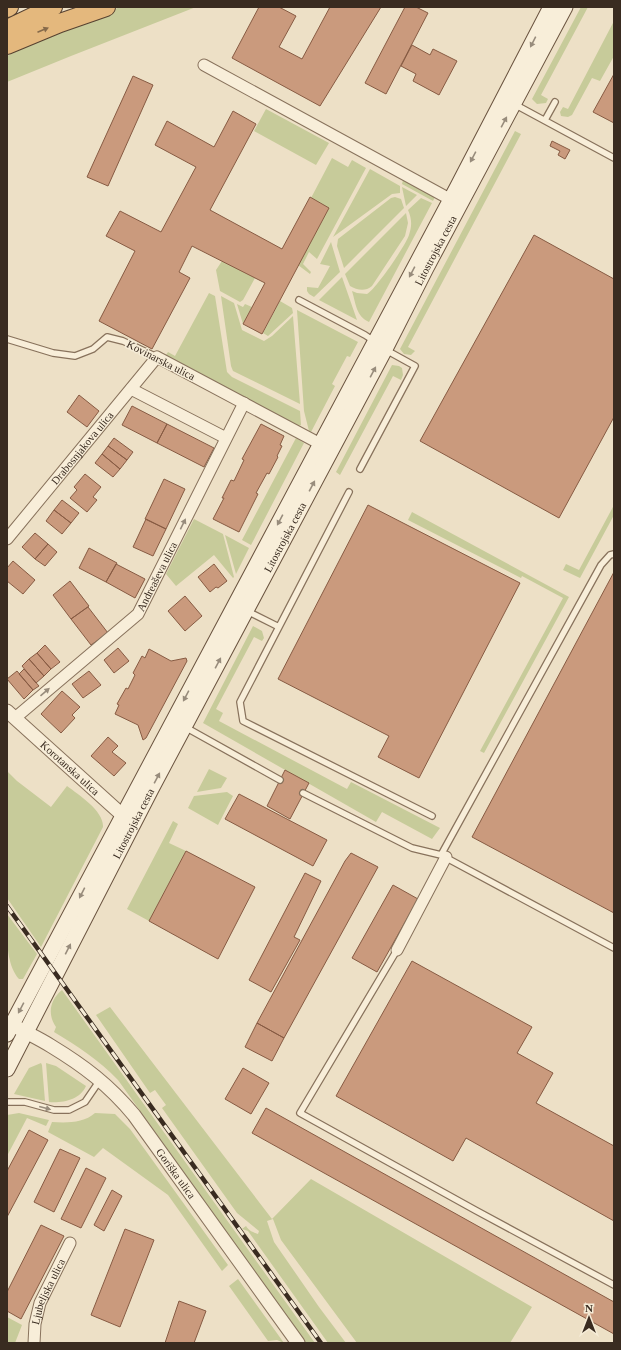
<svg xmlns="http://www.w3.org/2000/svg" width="621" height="1350" viewBox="0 0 621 1350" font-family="'Times New Roman',serif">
<rect width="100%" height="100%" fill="#ede0c6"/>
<path fill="#c7cb9a" d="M120,7h76l-125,49 -64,26v-26l28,-15z
M581,7h7l-47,88 7,4 -2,4 -9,1 -5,-5z
M614,21v35l-14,25 -8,-3 -20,37 -4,2 -7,-1 -1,-4 3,-5 5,2z
M266,109l63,34 -13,22 -62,-34z
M515,131l6,3 -113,213 7,4 -4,4 -7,-1 -4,-5z
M332,158l16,9 4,-7 14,8 -49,91 -8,-7 -6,12 8,8 -1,2 -12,-9 31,-57 -18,-10z
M370,169l30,17v7l-8,1 -59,43z
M403,180l32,17 -2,4 -31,-17z
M402,187l15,8 -11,11z
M395,197l6,2 3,9 -60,60 -7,-22 1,-7 53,-41z
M421,198l11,5 -63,119c-13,-6 -13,-18 -17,-31l5,2 10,1c9,-5 39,-49 42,-59 3,-9 3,-16 -1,-25z
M406,213l2,10 -3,13 -33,50c-7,6 -15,4 -22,0l-5,-12z
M331,242l9,30 -26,25 -5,-3 -2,-3v-4l11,1 12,-22 -10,-2z
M222,261l33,17 -12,22 -3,2 -20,-11 -4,-21z
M342,277l15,43 -38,-20z
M209,293l6,3 12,76 5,5 68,34 1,14 -2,1 -133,-71 2,-3 7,4z
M221,296l13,7 8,27 22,11 8,-5 21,-20 7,88 -67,-33 -2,-5z
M280,301l12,7 1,5 -25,23 -5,-3z
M237,304l6,3 2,-3 7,3 -9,17z
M297,310l61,32 -8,15 -3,-1 -15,28 3,2 -24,46 -2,-1 -5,-20z
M392,365l7,1 3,2 1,7 -2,5 -8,-4 -53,99 -4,-3z
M296,438l8,5 -53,102 -9,-5z
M614,505v10l-34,63 -17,-8 3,-6 13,6z
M412,512l157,85 -85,156 -4,-2 83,-153 -41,-22 -1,2 -113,-58z
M194,519l29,15 11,43 -1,1 -19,-23 -38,31 -10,-12z
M225,535l24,13 -13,26z
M253,626l9,5 2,7 -2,3 -8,-4 -38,72 7,4 -4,8 128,68 4,-7 89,46 -8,11 -50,-27 -6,10 -173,-99z
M209,769l18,9 -6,10 -24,4z
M7,771l10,10 34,26 16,-21c12,9 37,25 36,41l-62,120 -34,-49z
M227,792l6,4 -15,29 -30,-17 6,-12z
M173,821l5,3 -9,19 17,8 -37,70 -22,-12z
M7,914l30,40 -14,25h-4c-14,-16 -12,-45 -12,-65z
M62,990l253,353h-9l-188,-263c-19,-20 -41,-34 -64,-48l2,-5c-9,-13 -6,-27 6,-37z
M110,1007l162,212 39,-40 221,128 -22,36h-153l-76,-103 -8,-21 -6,2 7,21 45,65 27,36h-18l-80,-112 -6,-2 4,-3c3,5 7,6 12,8l1,-3 -22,-18 -75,-105 4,-3 -11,-15 -5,3 -54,-78z
M41,1063l1,2 3,36 -31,-7 15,-26z
M46,1063l10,3 30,20c-6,14 -23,17 -37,16z
M19,1113l30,7 -3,6 -19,-8 -20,38v-41z
M95,1113l20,1 15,15 98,136 -6,6 -54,-76 -65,-47 -9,9 -46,-25 4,-10c15,1 32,1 43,-9z
M238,1279l46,64 -7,-3 -9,1 -39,-55z
M7,1317l15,8 -7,18h-8z"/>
<path fill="#ca9a7d" stroke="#875b43" d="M259,7h20l17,9 -17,31 23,12 28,-52h51l-61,99 -88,-48z
M405,7h11l12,6 -42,81 -21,-11z
M412,45l18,10 3,-6 24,12 -18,34 -26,-14 3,-7 -15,-8z
M614,74v49l-21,-11z
M133,76l20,9 -45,101 -21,-9z
M233,111l23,13 -46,86 72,39 28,-52 19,11 -67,126 -19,-10 22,-41 -73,-37 -13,26 11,6 -38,71 -53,-28 36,-70 -29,-15 14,-25 41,21 35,-65 -41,-22 12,-24 47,26z
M552,141l18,9 -5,9 -7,-4 2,-4 -10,-5z
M534,235l80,44v138l-55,101 -139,-77z
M79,395l20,16 -12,16 -20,-15z
M132,406l35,18 -10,19 -35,-18z
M167,424l47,24 -10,19 -47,-24z
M261,424l23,12 -4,9 2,1 -5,10 1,1 -9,17 -2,-1 -11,20 2,1 -19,38 -26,-13 11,-21h-2l9,-18 3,1 10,-21 -2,-1z
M114,438l19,14 -6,8 -19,-14z
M108,446l19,14 -7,9 -18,-15z
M102,454l18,15 -7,8 -18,-14z
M85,474l16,13 -8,10 4,3 -10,12 -17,-14 7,-8 -3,-3z
M164,479l21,10 -19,40 -21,-10z
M62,500l17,13 -8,10 -17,-13z
M368,505l152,78 -101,195 -41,-21 11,-21 -111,-57z
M54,510l17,13 -9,11 -16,-13z
M146,519l20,10 -13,27 -20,-9z
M35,533l13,11 -13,15 -13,-12z
M48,544l9,8 -12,14 -10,-7z
M89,548l28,15 -11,19 -27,-14z
M13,561l22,19 -12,14 -16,-13v-13z
M116,564l29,15 -10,19 -29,-16z
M214,564l13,17 -9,7 -2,-1 -6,5 -12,-15z
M614,572v341l-142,-76z
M70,581l19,25 -18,13 -18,-24z
M185,596l17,20 -17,15 -17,-20z
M88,607l20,26 -17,12 -20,-26z
M45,645l15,17 -9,7 -14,-16z
M118,648l11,13 -15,12 -10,-13z
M149,649l22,12 15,-3 1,3 -41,77 -3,2 -5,-15 -23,-11 4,-9 -2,-1 9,-16 2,1 7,-14 -2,-2 9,-17 3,2z
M37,653l14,16 -7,7 -15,-17z
M29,659l15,17 -8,7 -14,-17z
M24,669l15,17 -6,4 -14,-16z
M17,671l16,19 -9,9 -17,-20z
M89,671l12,14 -18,13 -11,-14z
M62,691l18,16 -8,8 3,3 -14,15 -20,-19z
M108,737l10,9 -6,6 14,11 -12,13 -23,-20z
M285,770l24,13 -19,36 -23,-13z
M239,794l88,46 -14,26 -88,-47z
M186,851l69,36 -37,72 -69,-38z
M351,853l27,14 -94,171 -27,-15 88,-162z
M305,873l16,8 -27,56 6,3 -29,52 -22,-12z
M393,885l25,14 -41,73 -25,-14z
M412,961l120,66 -15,26 36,20 -17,30 78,43v75l-148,-83 -13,23 -117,-65z
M257,1023l27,15 -12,23 -27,-14z
M243,1068l26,15 -18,31 -26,-15z
M266,1108l348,194v32l-362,-201z
M29,1130l19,10 -41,77v-46z
M60,1149l20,9 -26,54 -20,-10z
M86,1168l20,10 -25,50 -20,-9z
M112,1190l10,6 -18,35 -10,-6z
M41,1225l23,11 -43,83 -14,-8v-19z
M125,1229l29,11 -34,87 -29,-12z
M179,1301l27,10 -12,32h-29z"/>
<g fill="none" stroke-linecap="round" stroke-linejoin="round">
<g stroke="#88725c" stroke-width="8">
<path id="service" d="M514,104l100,54
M545,120l10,-18
M299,300l66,35 9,6
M7,339l46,14 22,3 18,-7 14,-12 16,4 34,16
M360,469l55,-103 -29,-16
M349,492l-109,210 3,19 189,95
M247,611l32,16
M185,727l95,53
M303,793l99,50 10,5 29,7 173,93
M441,855l160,-290 9,-10 4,-1
M397,950l-97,163 175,97 139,75
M7,1102h18l29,8h15l16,-8 15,-22"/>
</g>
<g stroke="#88725c" stroke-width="13">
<g id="minor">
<path d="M204,65l253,138"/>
<path d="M131,389l95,49"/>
<path id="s1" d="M7,539l150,-182 171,91"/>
<path id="s2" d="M15,718l123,-104 106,-211"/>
<path d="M397,950l49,-93"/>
<path id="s3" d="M34,1343l1,-19 5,-21 30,-60"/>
</g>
</g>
<g stroke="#88725c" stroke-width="15">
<g id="tertiary">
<path id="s4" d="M7,711l123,111"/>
<path id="s5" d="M18,1028c11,6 22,11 33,18 33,20 58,39 83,69l164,228"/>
</g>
</g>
<g stroke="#6a533f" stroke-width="17">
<g id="secondary">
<path d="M7,1034l450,-846 94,-181"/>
<path id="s6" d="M7,1069l144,-280 234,-440 41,-81 139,-261"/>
</g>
</g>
<g stroke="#564130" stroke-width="20">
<path id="trunk" d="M7,8l2,-1
M7,29l46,-22
M7,45l53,-22 46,-16"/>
</g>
<use href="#service" stroke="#f8eed9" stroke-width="5.5"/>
<use href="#minor" stroke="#f8eed9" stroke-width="11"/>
<use href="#tertiary" stroke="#f8eed9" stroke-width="13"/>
<use href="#secondary" stroke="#f8eed9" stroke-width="15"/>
<use href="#trunk" stroke="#e4b87d" stroke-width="18"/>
<g stroke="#392b20" stroke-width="4.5">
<path id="rail" d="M7,906l314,437"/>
</g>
<use href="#rail" stroke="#f5ebd6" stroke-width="3" stroke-dasharray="9" stroke-linecap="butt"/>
</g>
<defs><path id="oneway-solid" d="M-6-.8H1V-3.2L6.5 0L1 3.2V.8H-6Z"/></defs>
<use fill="#866a4a" href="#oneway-solid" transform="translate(43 30) rotate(-23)"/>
<g fill="#988c7c">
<use href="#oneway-solid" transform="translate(533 42) rotate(117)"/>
<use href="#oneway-solid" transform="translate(504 122) rotate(-62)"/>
<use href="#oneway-solid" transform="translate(473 157) rotate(118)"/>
<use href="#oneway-solid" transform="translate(412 272) rotate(118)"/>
<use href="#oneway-solid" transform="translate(373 372) rotate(-62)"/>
<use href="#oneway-solid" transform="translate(312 486) rotate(-62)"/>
<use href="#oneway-solid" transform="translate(280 520) rotate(118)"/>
<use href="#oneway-solid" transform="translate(183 524) rotate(-64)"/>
<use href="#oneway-solid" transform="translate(218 663) rotate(-62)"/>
<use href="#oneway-solid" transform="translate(45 692) rotate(-41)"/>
<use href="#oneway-solid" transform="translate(186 696) rotate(118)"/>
<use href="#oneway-solid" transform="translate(157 778) rotate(-62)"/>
<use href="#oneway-solid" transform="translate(82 893) rotate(117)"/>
<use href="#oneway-solid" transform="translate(68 949) rotate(-63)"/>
<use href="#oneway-solid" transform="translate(21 1008) rotate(118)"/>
<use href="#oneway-solid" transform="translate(45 1108) rotate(15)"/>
</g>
<g text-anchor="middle" stroke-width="3" stroke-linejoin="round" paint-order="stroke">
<g font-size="11" fill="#392b20" stroke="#f5ebd6">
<text dy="4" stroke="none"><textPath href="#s6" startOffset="924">Litostrojska cesta</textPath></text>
<text transform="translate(161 360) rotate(27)" y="4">Kovinarska ulica</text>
<text dy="4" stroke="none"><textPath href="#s1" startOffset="118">Drabosnjakova ulica</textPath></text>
<text dy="4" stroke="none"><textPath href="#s6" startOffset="600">Litostrojska cesta</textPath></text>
<text dy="4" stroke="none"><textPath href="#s2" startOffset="203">Andreaševa ulica</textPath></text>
<text dy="4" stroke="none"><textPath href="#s4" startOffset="85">Korotanska ulica</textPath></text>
<text dy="4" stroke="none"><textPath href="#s6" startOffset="276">Litostrojska cesta</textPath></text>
<text dy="4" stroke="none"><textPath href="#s5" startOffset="218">Goriška ulica</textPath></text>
<text dy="4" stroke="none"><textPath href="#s3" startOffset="54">Ljubeljska ulica</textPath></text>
</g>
</g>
<rect width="621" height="1350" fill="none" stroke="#392b20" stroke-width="16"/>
<g transform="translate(589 1318)" stroke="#f5ebd6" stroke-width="3" paint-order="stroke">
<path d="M0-3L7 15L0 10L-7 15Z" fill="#392b20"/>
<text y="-6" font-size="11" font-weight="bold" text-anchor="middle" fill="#392b20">N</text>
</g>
</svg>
